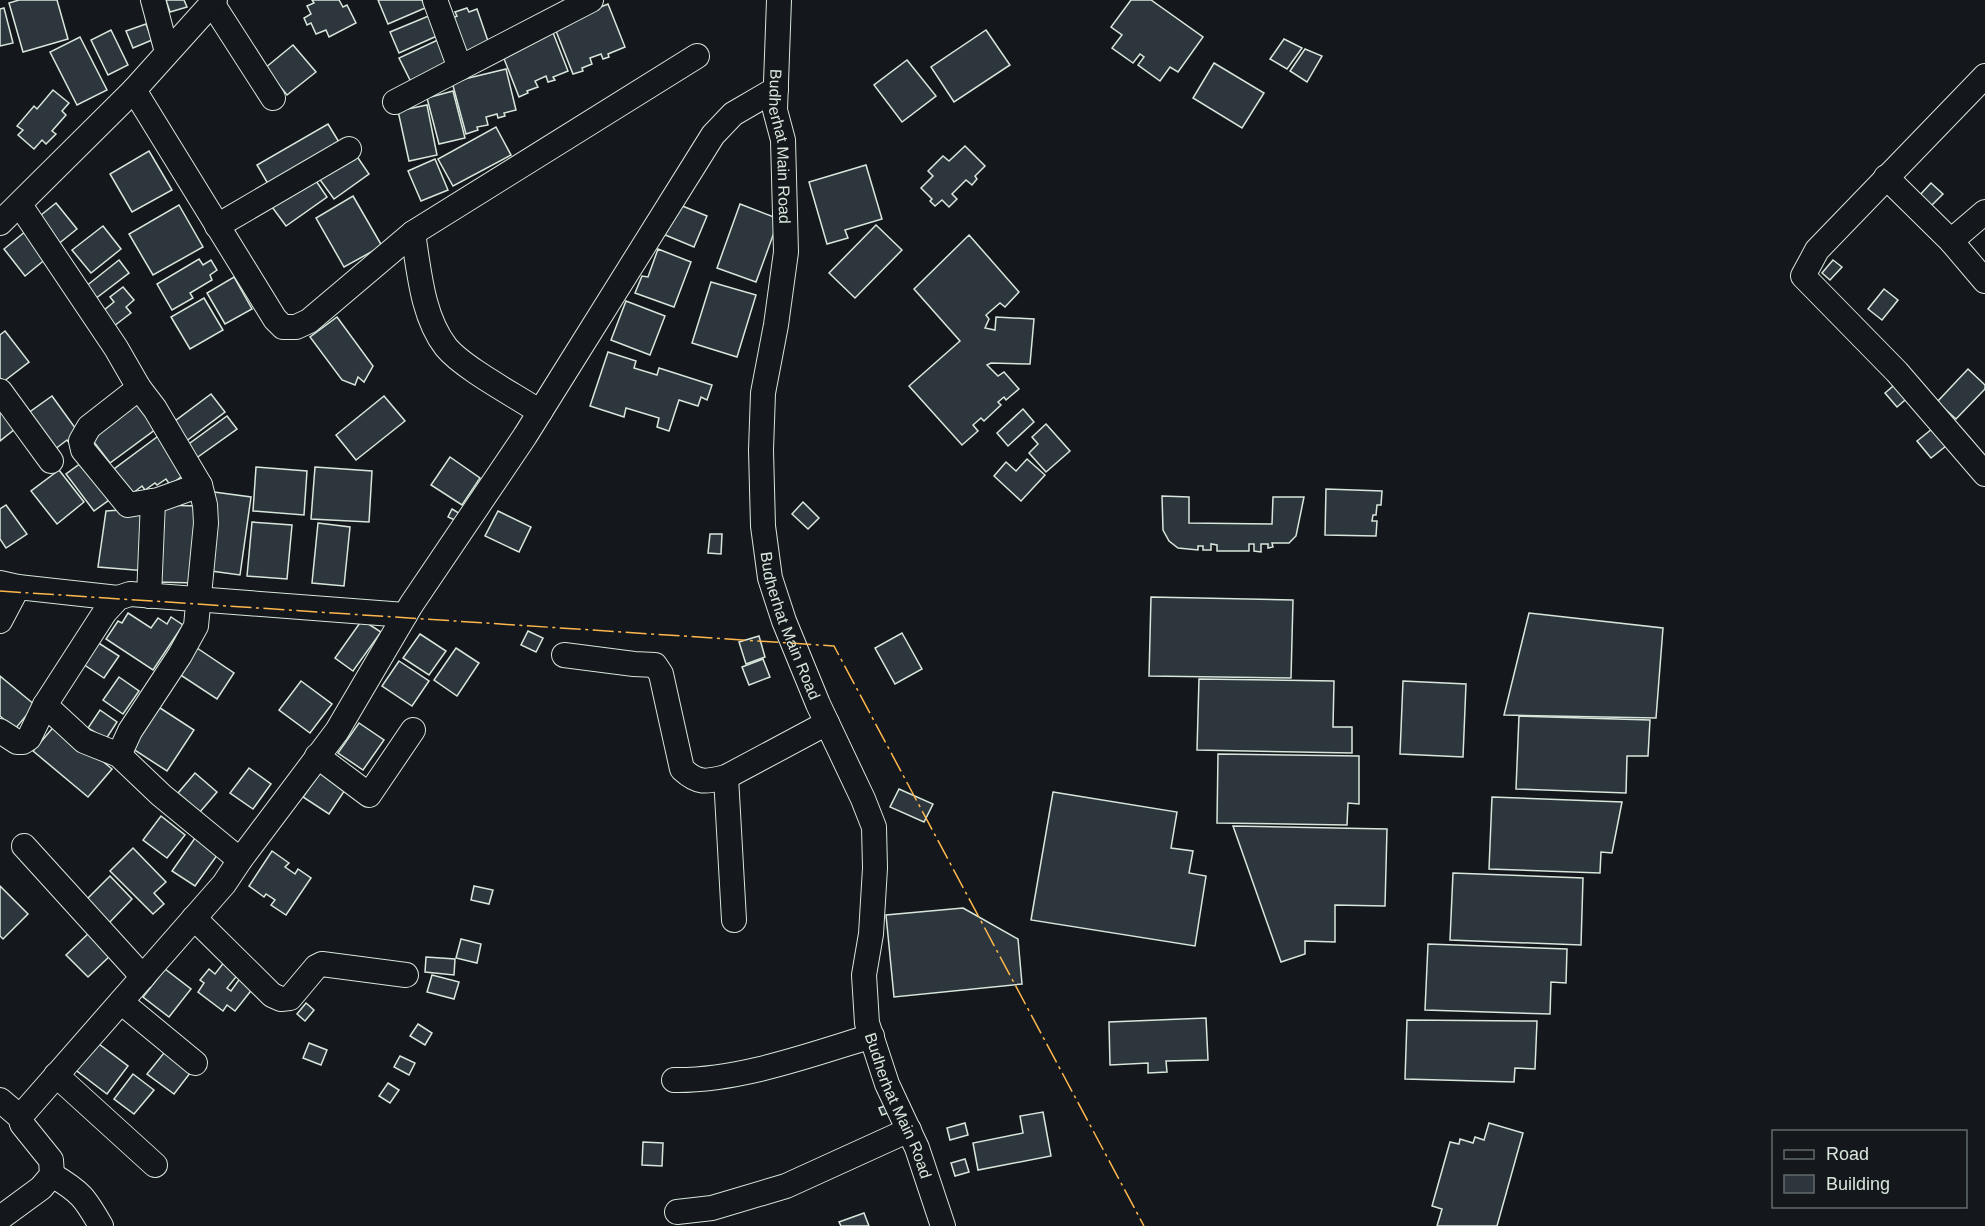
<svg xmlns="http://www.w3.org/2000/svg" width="1985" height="1226" viewBox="0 0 1985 1226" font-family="Helvetica,sans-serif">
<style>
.building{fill:#2c363c;stroke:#d8e6dc;stroke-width:1.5}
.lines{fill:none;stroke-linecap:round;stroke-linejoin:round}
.minor-casing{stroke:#d8e6dc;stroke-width:26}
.minor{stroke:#14181c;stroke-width:24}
.power{stroke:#ffb74d;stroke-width:1.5;stroke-dasharray:21 4.5 3 4.5;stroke-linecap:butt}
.labels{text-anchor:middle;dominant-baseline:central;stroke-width:4.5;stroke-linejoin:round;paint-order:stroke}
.street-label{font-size:16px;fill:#d8e6dc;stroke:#14181c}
</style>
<rect width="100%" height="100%" fill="#14181c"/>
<!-- building -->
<g class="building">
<path d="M19,0H57L68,39L23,52L9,3Z"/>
<path d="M166,0H184L187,7L170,12Z"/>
<path d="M312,0H339L343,7L347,5L356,23L329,37L326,30L316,34L311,23L307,25L304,18L311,14L307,6L314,3Z"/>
<path d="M378,0H422L425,8L388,24Z"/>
<path d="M1131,0H1151L1203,37L1178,72L1170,67L1160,81L1138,65L1144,57L1140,54L1133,63L1112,48L1122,35L1111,27Z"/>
<path d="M608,4L625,47L608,54L609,57L603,59L601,54L590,58L592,64L582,68L583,71L573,74L554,26Z"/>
<path d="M4,8L13,43L0,46V9Z"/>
<path d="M467,8L469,12L477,9L489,44L461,53L450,19L457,16L455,12Z"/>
<path d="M431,15L439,35L399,53L390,32Z"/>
<path d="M146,24L152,40L133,48L126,31Z"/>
<path d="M111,30L128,65L108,75L91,40Z"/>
<path d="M552,30L568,71L553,77L555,80L548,82L546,76L535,81L538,87L527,91L528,93L519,97L501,51Z"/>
<path d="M986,30L1010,65L954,102L931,67Z"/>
<path d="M80,37L107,90L77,105L50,52Z"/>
<path d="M442,38L453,62L411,82L399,58Z"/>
<path d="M1284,39L1302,48L1287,69L1270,59Z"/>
<path d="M293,45L316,72L287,95L265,68Z"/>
<path d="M1305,49L1322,56L1307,82L1290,71Z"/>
<path d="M907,60L936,96L902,122L874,85Z"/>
<path d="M1214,63L1264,93L1242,128L1193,98Z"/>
<path d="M506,69L516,110L504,113L505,116L498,118L497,114L486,117L488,125L477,127L478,130L466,134L452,82Z"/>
<path d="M53,90L69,103L62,111L66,115L52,131L56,134L46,144L42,140L34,149L18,135L23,130L17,126L34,106L37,109Z"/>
<path d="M453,91L465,138L439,144L427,98Z"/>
<path d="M427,105L437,155L409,161L398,111Z"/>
<path d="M328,124L342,147L271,189L257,165Z"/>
<path d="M496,127L511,155L453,186L438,159Z"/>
<path d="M965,146L985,166L975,176L977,179L972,185L966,180L952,194L957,199L949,207L942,200L935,206L930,201L932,199L921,188L933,176L928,171L943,156L949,161Z"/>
<path d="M149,151L172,190L132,212L110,174Z"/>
<path d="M354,152L369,174L334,199L318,177Z"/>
<path d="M435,159L448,190L421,201L408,171Z"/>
<path d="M866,165L882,219L845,230L848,238L827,244L809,182Z"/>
<path d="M314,178L327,197L286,226L272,207Z"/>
<path d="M1931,183L1943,194L1929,208L1918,197Z"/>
<path d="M353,196L382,246L344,267L316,218Z"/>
<path d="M56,203L77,229L57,245L36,219Z"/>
<path d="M675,203L707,216L694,247L663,234Z"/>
<path d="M740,204L779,219L756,282L717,268Z"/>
<path d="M179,205L203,247L153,275L129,234Z"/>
<path d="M876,225L902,250L855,298L829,273Z"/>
<path d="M103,226L121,249L91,273L72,250Z"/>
<path d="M26,231L47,258L25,276L4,249Z"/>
<path d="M969,235L1019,292L1005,307L1000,303L986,315L989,319L985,328L995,330L996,317L1034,319L1030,364L991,363L987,365L998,376L1004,372L1019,389L1006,400L1004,397L998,402L1001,405L984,421L981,418L973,425L978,431L962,445L909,386L960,341L914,289Z"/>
<path d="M658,249L691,262L674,307L635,293L642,276L648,277Z"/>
<path d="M199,259L203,265L211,260L217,270L210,275L212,280L190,293L193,298L172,310L157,284Z"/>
<path d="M119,260L129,273L95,299L85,287Z"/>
<path d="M1833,260L1842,267L1830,280L1822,273Z"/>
<path d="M234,277L252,309L225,324L207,293Z"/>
<path d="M711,282L756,295L737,357L692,343Z"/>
<path d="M123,287L134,300L126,307L131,313L114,326L103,311L114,302L110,297Z"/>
<path d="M1884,289L1898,300L1882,320L1868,309Z"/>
<path d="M204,298L223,330L190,349L171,317Z"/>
<path d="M626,301L665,316L650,355L611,340Z"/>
<path d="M337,317L373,366L364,382L358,377L355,385L342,380L310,337Z"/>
<path d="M5,331L29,362L3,382L0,378V335Z"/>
<path d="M608,352L636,361L634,368L657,375L659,368L712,385L707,400L701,397L698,406L679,400L669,431L657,427L659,418L626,408L624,417L590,406Z"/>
<path d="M1968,369L1985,385V389L1956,419L1937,402Z"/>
<path d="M1899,381L1911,395L1897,407L1885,393Z"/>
<path d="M211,394L225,412L185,442L171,424Z"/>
<path d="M52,396L81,436L70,444L67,440L50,453L24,416Z"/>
<path d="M384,396L405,421L356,460L336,435Z"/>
<path d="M132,398L156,429L110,463L87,433Z"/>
<path d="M0,406L20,425L0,441Z"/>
<path d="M1023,409L1034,422L1008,446L997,433Z"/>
<path d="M227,416L237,429L195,459L186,446Z"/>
<path d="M1046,424L1070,451L1046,472L1029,453L1038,444L1032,437Z"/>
<path d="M1937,425L1951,442L1931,458L1917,441Z"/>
<path d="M161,434L189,471L170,485L166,479L157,485L155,483L145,490L142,486L133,493L114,469Z"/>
<path d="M450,457L480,478L462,505L431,485Z"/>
<path d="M88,458L116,495L94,511L66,474Z"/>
<path d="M1027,459L1045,475L1021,501L994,476L1006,462L1016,471Z"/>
<path d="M256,467L307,471L304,515L253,511Z"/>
<path d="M315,467L372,471L369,522L311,519Z"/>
<path d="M59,470L84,502L57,524L31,491Z"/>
<path d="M1326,489L1382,491L1381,505H1377L1376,515H1373L1372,521H1377L1376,536L1325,535Z"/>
<path d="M214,492L251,497L240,575L204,570Z"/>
<path d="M1162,496L1189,497V523L1272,524L1273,497H1304L1296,536L1289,543H1272L1273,547L1268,548V544H1261V552L1254,551V544H1249V551H1217V545L1211,544V550H1203V546H1198V550L1178,548L1169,541L1163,530Z"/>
<path d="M803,502L819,518L808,529L792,514Z"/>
<path d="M6,505L27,534L6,548L0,539V509Z"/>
<path d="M159,505L199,506L196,583L156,582Z"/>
<path d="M152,508L147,571L98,567L106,511Z"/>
<path d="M452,509L462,515L459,522L448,517Z"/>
<path d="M498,511L531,527L519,552L485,536Z"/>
<path d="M252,522L292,525L287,579L247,576Z"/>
<path d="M318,523L350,527L344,586L312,583Z"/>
<path d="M710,534H722L721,554L708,553Z"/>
<path d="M1151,597L1293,600L1291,678L1149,676Z"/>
<path d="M128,613L151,628L158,618L167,624L171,617L183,625L153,670L106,639L118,621L122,623Z"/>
<path d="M1529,613L1663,628L1656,718L1504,715Z"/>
<path d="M362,620L381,632L353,671L335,658Z"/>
<path d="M528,631L543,638L536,652L521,645Z"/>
<path d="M902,633L922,669L895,684L875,648Z"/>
<path d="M420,634L446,651L429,675L403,658Z"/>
<path d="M759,636L765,657L746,664L739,642Z"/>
<path d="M97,642L119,656L104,678L83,664Z"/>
<path d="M197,648L234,673L217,699L179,674Z"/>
<path d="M456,648L479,663L457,696L434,680Z"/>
<path d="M763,659L770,677L749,685L742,667Z"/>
<path d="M399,661L429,681L412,706L382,686Z"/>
<path d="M0,676L35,705L15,729L0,716Z"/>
<path d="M119,677L139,691L123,714L103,700Z"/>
<path d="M1199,679L1334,681L1333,727H1352V753L1197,750Z"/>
<path d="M301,681L332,704L310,733L279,710Z"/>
<path d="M1403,681L1466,684L1463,757L1400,754Z"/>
<path d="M157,706L194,730L167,771L130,747Z"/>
<path d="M100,710L117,722L106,739L88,728Z"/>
<path d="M1519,716L1650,720L1648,756H1627L1626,793L1516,789Z"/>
<path d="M57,723L112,769L88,797L33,751Z"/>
<path d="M359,723L384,740L363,770L338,753Z"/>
<path d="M1218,754L1359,756V804L1348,803L1347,825L1217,823Z"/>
<path d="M249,768L271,784L253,809L230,793Z"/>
<path d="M322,770L347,787L329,814L303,797Z"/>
<path d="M195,773L217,792L200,812L178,793Z"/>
<path d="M899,789L933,804L924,822L890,807Z"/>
<path d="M1053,792L1177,812L1171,848L1193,851L1189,873L1206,876L1195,946L1031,920Z"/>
<path d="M1492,797L1622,802L1612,853L1601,852L1600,873L1489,869Z"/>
<path d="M161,816L185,835L167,858L143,840Z"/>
<path d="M1233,826L1387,829L1385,906L1335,905V942L1305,941V954L1281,962Z"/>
<path d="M195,838L218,854L195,886L172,871Z"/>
<path d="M133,848L166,882L154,893L164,904L153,914L110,871Z"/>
<path d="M272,851L289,863L285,867L295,874L298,869L311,878L286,915L271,905L275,900L266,894L264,897L249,886Z"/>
<path d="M1453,873L1583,878L1581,945L1450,940Z"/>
<path d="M110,876L132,899L109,923L86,900Z"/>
<path d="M0,886L28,914L3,939L0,936Z"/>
<path d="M474,886L493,890L489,904L471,900Z"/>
<path d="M963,908L1018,939L1022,984L894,997L886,915Z"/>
<path d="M90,932L112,954L88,977L66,955Z"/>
<path d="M461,939L481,944L477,963L456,958Z"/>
<path d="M1428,944L1567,949L1566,983L1551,982L1550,1014L1425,1010Z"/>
<path d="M426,957L455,959L454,975L425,972Z"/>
<path d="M225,961L240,972L227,988L231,991L241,977L254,987L235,1011L227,1005L223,1011L198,992L204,983L200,980L209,969L215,974Z"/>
<path d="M165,969L191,989L169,1017L143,997Z"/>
<path d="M432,975L459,982L454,999L427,992Z"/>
<path d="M306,1003L314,1010L305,1021L297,1014Z"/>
<path d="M1206,1018L1208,1060L1166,1061L1167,1072L1148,1073V1063L1110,1065L1109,1022Z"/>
<path d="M1407,1020L1537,1021L1535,1069L1515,1068L1514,1082L1405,1079Z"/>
<path d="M418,1024L432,1033L425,1045L410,1036Z"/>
<path d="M95,1041L128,1066L107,1094L73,1068Z"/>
<path d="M309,1043L327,1050L321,1065L303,1058Z"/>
<path d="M168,1048L194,1068L174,1094L147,1074Z"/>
<path d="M400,1056L415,1063L409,1075L394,1067Z"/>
<path d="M133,1074L154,1090L134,1114L114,1099Z"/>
<path d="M388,1083L399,1090L390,1103L379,1096Z"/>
<path d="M888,1105L890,1112L882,1115L879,1108Z"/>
<path d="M1043,1112L1051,1156L978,1170L973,1143L1023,1133L1020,1116Z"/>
<path d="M965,1123L968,1135L950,1140L947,1128Z"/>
<path d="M1489,1123L1523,1133L1497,1226H1437L1442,1209L1432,1206L1450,1142L1459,1144L1460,1139L1473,1143L1475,1137L1484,1140Z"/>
<path d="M643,1142L663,1143L662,1166L642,1165Z"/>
<path d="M965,1159L969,1172L955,1176L951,1163Z"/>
<path d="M864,1213L869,1226H841L839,1222Z"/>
</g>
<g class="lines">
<defs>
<g id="minor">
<path d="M153,0L167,52"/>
<path d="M435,0L460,68L591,0"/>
<path id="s1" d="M779,0L775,110L783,140L786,252L776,325L763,393L761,450L763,526L770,578L784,621L818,704L863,799L874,827L875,868L871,934L864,975L867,1023L887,1084L917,1148L943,1226"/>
<path d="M212,3L273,98"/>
<path d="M1985,76L1817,250L1803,276L1897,372L1985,474"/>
<path d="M134,90L275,319L283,327H296L309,321L413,233L697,56"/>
<path d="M395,102L460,68"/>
<path d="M1886,177L1951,241L1985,281"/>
<path d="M20,205L116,348L139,388L155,409L200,485L205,505L206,523L196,626L180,655L130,731L119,755"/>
<path d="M0,223L134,90L215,0"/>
<path d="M217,226L349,149"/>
<path d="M413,233C419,270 422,316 446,347C463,368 516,396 540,412"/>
<path d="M1951,241L1985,212"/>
<path d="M139,388L89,427L81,441L83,450L128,505L158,500L200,485"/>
<path d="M0,391L51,461"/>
<path d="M0,583L18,587L118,598"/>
<path d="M149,596L153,501"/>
<path d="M0,621L18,587"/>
<path d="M564,655L634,664L655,665L661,674L682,769C698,784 706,782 726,777L827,723"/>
<path d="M45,705L84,741L119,755L161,795L240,860"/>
<path d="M0,731L17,742H23L29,738L45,705L105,612L118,598L130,594L405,615"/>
<path d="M317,756L369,795L413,730"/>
<path d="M726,777L734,920"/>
<path d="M24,846L143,977"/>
<path d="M194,918L272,995L281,999L290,998L316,967L322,964L406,975"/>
<path d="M121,1002L195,1063"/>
<path d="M56,1075L155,1165"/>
<path d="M674,1080C739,1081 810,1055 872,1036"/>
<path d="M0,1100L20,1117L22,1124L51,1160L52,1175L41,1188L0,1218"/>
<path d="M20,1117L224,884L240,860L337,731L411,605L525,436L713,135L733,114L776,89"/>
<path d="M52,1175C81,1192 85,1198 101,1226"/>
<path d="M677,1212L712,1208L786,1186L909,1130"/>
</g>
</defs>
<!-- minor casing -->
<use href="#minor" class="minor-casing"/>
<!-- minor -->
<use href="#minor" class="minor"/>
<!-- power -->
<path class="power" d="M0,591L834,646L1144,1226"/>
</g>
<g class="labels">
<!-- street labels -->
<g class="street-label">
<text stroke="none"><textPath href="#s1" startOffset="147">Budherhat Main Road</textPath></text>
<text stroke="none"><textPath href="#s1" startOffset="633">Budherhat Main Road</textPath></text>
<text stroke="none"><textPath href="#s1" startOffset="1137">Budherhat Main Road</textPath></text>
</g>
</g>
<!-- legend -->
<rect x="1772" y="1130" width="195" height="78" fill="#14181c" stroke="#626a69" stroke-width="1.5"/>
<rect x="1784" y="1150" width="30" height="9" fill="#14181c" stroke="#626a69" stroke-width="1.5"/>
<text x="1826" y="1160" font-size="18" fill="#d8e6dc">Road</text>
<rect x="1784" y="1175" width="30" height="18" fill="#2c363c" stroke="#626a69" stroke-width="1.5"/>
<text x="1826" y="1190" font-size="18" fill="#d8e6dc">Building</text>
</svg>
